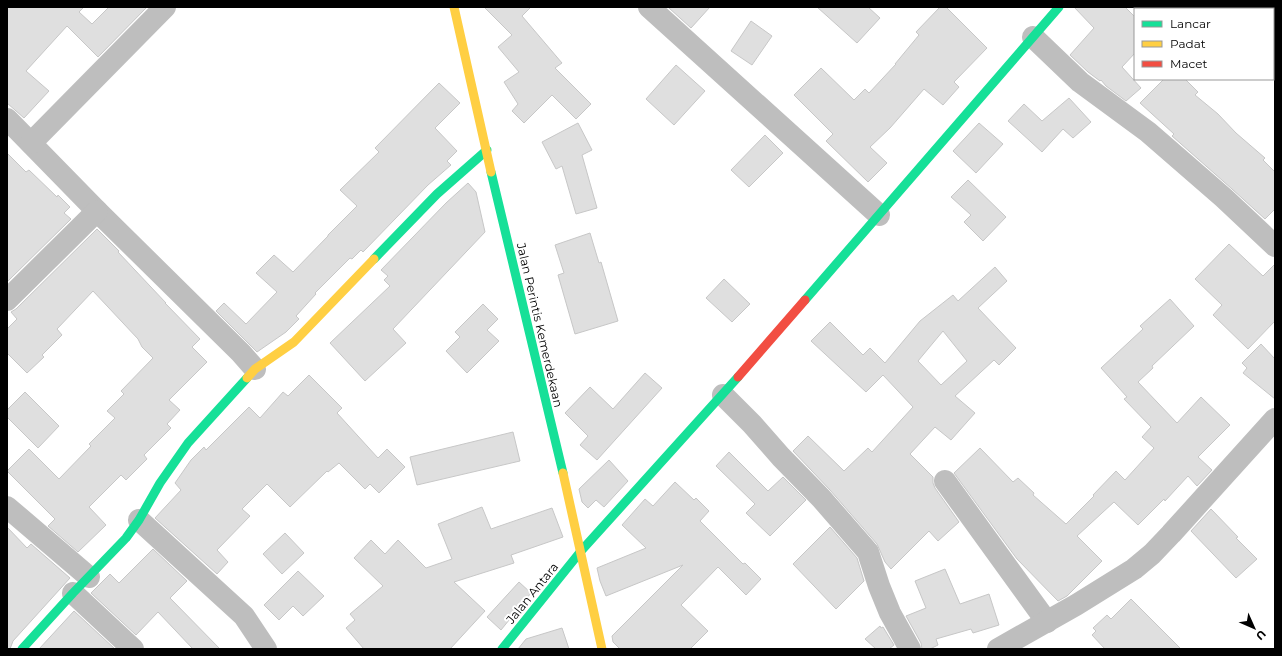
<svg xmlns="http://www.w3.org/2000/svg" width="1282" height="656" viewBox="0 0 1282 656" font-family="Montserrat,sans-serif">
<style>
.building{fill:#dfdfdf;stroke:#c7c7c7;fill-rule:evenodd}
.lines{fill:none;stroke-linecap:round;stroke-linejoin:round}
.street{stroke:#bebebe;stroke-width:22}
.fast{stroke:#16e098;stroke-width:9}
.slow{stroke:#ffcf43;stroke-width:9}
.jam{stroke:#f24e42;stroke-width:9}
.labels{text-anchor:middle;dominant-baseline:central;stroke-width:4;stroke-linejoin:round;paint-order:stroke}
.street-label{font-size:12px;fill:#000;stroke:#fff}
</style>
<rect width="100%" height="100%" fill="#fff"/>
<!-- building -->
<g class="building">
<path d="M7,7H84L79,12L92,24L109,7H147L98,57L67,26L26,71L49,91L24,118L7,103Z"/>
<path d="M484,7H531L522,16L562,63L555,68L591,104L576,119L552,95L524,123L512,111L518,104L504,82L519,72L498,47L512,35Z"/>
<path d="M671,7H710L691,28L669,8Z"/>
<path d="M817,7H868L880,18L857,43Z"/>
<path d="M940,7H946L987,48L954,82L959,87L943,105L924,89L890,128L870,147L887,163L868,182L826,141L833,134L794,95L821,68L854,100L865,89L869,93L896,64H895L919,35L916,32Z"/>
<path d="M1074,7H1125L1135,17V53L1122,67L1141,88L1126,101L1106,86L1101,80L1100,81L1088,72L1070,55L1094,28Z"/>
<path d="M751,21L772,36L752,65L731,51Z"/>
<path d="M676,65L705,91L674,125L646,99Z"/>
<path d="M1164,79H1185L1198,92L1195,95L1218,114L1236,133L1265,158L1263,160L1275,172V209L1265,219L1232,189L1172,136L1174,134L1140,103Z"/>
<path d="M439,83L460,103L435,128L457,151L447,161L451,165L428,185L363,252L361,250L352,259L350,258L315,293L316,294L296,316L299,319L286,332L257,352L216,311L224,303L246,324L277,292L256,273L274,255L293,272L328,236V235L357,206L340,190L379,152L375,148Z"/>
<path d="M1069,98L1091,122L1073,138L1063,129L1042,152L1008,121L1024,104L1042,121Z"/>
<path d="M578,123L592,150L582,155L597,208L576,214L562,166L556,169L542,142Z"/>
<path d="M979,123L1003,144L976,173L953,151Z"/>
<path d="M765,135L783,153L749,187L731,170Z"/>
<path d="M7,153L26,172L29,170L57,197L58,195L70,207L64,213L71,219L7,282Z"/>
<path d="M968,180L1006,217L983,241L964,222L971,215L951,197Z"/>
<path d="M468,183L476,192L485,232L393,329L406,343L365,381L330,343L390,286L384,280L388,276L381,270L446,203Z"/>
<path d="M97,229L119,251L118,252L166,303H165L200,339L192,347L207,362L169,400L180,410L167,424L171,428L144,455L147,459L126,480L121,475L89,507L106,525L78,552L48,526L55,519L7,471L29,449L59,479L91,446L89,444L115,418L107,411L124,394L121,391L153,358L142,347L138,339L93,291L57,329L62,335L42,355L44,357L27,373L7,353V329L17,319L11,312L16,309Z"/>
<path d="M590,233L599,263L601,262L618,321L575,334L558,275L564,273L555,245Z"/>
<path d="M1229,244L1263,276L1275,264V321L1248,349L1213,315L1222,305L1195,279Z"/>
<path d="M995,267L1007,281L978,308L1016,348L999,365L994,360L955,396L975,413L951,440L935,427L910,454L933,477V483L935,488L959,522L938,541L929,531L891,569L885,562L877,544L830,490L793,451L808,436L844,471L868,448L872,452L913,407L883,375L866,392L811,341L830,322L863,355L870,348L885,363L920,321L953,295L958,301ZM943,331L967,361L941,385L918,361Z"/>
<path d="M724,279L750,304L732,322L706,298Z"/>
<path d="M1170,299L1194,326L1152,366L1153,368L1138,382L1177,423L1201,397L1230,425L1198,457L1212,470L1197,486L1188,476L1165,501L1164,499L1138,525L1114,502L1077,536L1102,561L1067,596L1058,601L1017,559L954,473L980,448L1013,482L1018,478L1034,493L1033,495L1066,524L1094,496L1093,495L1116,471L1125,480L1154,448L1142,437L1151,427L1124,399L1127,397L1101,368L1143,329L1140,326Z"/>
<path d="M483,304L498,319L487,330L499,341L467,373L446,351L460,337L455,332Z"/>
<path d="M1261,344L1275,359V399L1243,373L1247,368L1242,363Z"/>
<path d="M645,373L662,388L597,460L580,445L588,436L565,413L590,387L613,409Z"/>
<path d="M309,375L342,408L337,413L378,458L387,449L405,467L379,493L370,484L365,489L339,463L328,472L327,471L290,507L267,484L242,509L250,516L217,550L228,562L217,574L155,518L181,490L175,483L191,460L204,447L206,450L249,407L260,418L283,392L288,396Z"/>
<path d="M25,392L59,426L38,448L7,417V410Z"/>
<path d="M513,432L520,461L417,485L410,457Z"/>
<path d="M729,452L768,491L783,477L806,500L770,536L746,513L755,504L716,466Z"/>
<path d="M609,460L628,481L604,507L596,500L588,508L582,502L579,489Z"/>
<path d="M675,482L694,500L696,498L709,511L700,521L743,564L745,563L761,579L746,595L718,567L681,605L708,631L690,649H620L613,642L612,636L683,565L606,596L600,581L597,568L646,548L622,525L645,499L653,506Z"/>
<path d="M482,507L491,529L552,508L563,537L511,555L514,563L454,582L485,611L450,649H364L346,628L355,620L350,614L383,586L354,558L371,540L385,554L398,540L426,568L452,559L438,524Z"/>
<path d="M1211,509L1238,537L1236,538L1257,559L1236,578L1191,531Z"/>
<path d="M7,527L27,548L31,544L70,578L13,641L10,649H7Z"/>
<path d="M830,527L857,558L864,581L836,609L793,564Z"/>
<path d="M285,533L304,553L282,574L263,554Z"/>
<path d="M153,549L187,581L170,598L220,649H193L158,612L136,635L91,593L110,574L119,583Z"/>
<path d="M945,569L960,604L989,594L999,625L973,633L971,629L936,639L938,645L930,649H922L921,643L906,616L926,608L915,581Z"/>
<path d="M298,571L324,596L303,616L293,606L279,620L264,605Z"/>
<path d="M519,582L531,593L501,630L487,617Z"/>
<path d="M1131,599L1181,649H1105L1092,635L1096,631L1093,628L1107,615L1111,619Z"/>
<path d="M74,611L115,649H39Z"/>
<path d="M880,626L881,628L883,627L894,645L889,649H876L865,639Z"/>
<path d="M562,628L569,649H518L526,639Z"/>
</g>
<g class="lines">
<!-- street -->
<g class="street">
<path d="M649,7L879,215"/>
<path d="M1033,37L1080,82L1148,132L1224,198L1275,246"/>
<path d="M7,119L97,211L241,353L255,369"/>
<path d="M31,143L165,7"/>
<path d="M7,300L97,211"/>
<path d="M723,395L752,424L781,457L821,498L868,552L879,586L890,613L910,649"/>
<path d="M945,481L1047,622"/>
<path d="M7,507L89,577"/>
<path d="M139,520L244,616L266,649"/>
<path d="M73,593L133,649"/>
<path d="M998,649L1076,605L1134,569L1152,554L1171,534L1275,419"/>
</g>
<!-- fast -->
<g class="fast">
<path d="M491,172L563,473"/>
<path d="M374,259L437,194L487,150"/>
<path d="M805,300L1059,7"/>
<path d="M22,649L73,593L126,538L139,520L160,483L188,443L247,378"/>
<path d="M502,649L581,551L738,377"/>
</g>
<!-- slow -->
<g class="slow">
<path d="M454,7L491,172"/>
<path d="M247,378L255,369L294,342L374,259"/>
<path d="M563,473L602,649"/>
</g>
<!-- jam -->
<path class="jam" d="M738,377L805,300"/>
</g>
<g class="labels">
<!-- street labels -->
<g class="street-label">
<text transform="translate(540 325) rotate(77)">Jalan Perintis Kemerdekaan</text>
<text transform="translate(532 593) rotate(-51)">Jalan Antara</text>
</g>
</g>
<!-- border -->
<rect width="1282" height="656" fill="none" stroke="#000000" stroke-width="16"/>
<!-- legend -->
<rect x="1134" y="8" width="140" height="72" fill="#ffffff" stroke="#999999"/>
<rect x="1142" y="21" width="20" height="6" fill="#16e098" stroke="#999999"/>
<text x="1170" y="28" font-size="12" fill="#000000">Lancar</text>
<rect x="1142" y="41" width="20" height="6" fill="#ffcf43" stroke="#999999"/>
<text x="1170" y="48" font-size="12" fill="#000000">Padat</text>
<rect x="1142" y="61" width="20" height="6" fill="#f24e42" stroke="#999999"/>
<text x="1170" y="68" font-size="12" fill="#000000">Macet</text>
<!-- north arrow -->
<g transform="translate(1254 628) rotate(135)" stroke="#ffffff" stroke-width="3" paint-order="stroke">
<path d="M0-3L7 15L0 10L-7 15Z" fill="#000000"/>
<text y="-6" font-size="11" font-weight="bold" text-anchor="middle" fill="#000000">U</text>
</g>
</svg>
